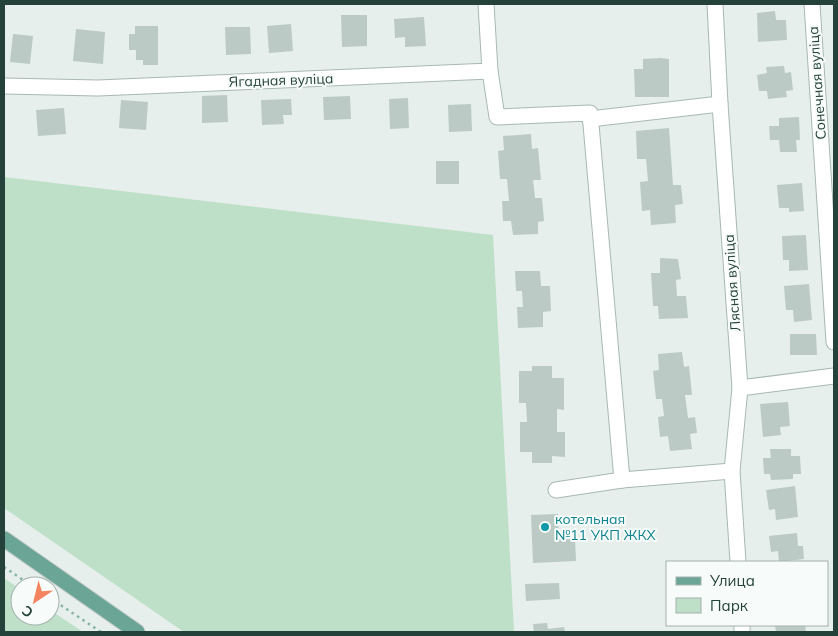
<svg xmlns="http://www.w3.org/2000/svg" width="838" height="636" viewBox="0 0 838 636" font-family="Mulish,sans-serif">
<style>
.green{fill:#bfe0c8}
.building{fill:#bbcac4}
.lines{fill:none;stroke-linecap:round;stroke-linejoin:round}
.minor-casing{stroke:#a8b8b2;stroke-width:17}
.major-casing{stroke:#c2cac8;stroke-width:17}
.path{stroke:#86b3a5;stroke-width:2.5;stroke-dasharray:2.5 4;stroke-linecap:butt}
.minor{stroke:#fff;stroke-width:15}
.major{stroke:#6aa596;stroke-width:15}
.culture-dot{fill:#0f9aa8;stroke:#f7fbf9;stroke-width:2}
.labels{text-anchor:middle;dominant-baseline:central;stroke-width:4;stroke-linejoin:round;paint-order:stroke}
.street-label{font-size:14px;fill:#24423a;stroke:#f7fbf9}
.culture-label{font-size:14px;fill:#0d838f;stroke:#f7fbf9;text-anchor:start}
</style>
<rect width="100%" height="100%" fill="#e6efeb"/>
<!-- green -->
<g class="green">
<path d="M4,177L493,235L514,632H184L4,508Z"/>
<path d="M4,578L20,589V616H50V610L83,632H4Z"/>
</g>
<!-- building -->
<g class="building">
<path d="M775,11L776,20H786L787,40L758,42L757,13Z"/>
<path d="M341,15H367V46L342,47Z"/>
<path d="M424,17L426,46L405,47V37L395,38L394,19Z"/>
<path d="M291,24L293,51L269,53L267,26Z"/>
<path d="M135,26H158V65H143V60H136V50H129V34H135Z"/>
<path d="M225,27H250L251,54L226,55Z"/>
<path d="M76,29L105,32L103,64L73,61Z"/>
<path d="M13,34L33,36L30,64L10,62Z"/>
<path d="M660,58L669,59V97H635L634,69H643V59Z"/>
<path d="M784,66L785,73L791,72L793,90L786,91L787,97L768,99L767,91H759L757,75L767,73L766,67Z"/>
<path d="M227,95L228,122L202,123V96Z"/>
<path d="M350,96L351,119L324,120L323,97Z"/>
<path d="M408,98L409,128L390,129L389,99Z"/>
<path d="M291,99L292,115H283L284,124L262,125L261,100Z"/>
<path d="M121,100L148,102L146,130L119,128Z"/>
<path d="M471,104L472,131L449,132L448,105Z"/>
<path d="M64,108L66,134L38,136L36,110Z"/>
<path d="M799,117L800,140H796L797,152H780L779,140H770L769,126H779V118Z"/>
<path d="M669,128L673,185H681L683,204L675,205L676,223L651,225L650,210L642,211L640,182L648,181L646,159H637L636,131Z"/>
<path d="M531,134L532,149L538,148L541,180H533L535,198H542L544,221L538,222V234L513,235L511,221H503L502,201H509L507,179H500L498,151L504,150L503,136Z"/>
<rect x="436" y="161" width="23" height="23"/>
<path d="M802,183L804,211L789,212V208H779L777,185Z"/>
<path d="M806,235L808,270L789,271V260H783L782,236Z"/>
<path d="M660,258L678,259L681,279L676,280L677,296H686L688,318L659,319L658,306H653L651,273H660Z"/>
<path d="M515,271H540L541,286H550L551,311L543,312V327L518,328L517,307H523L522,291H516Z"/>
<path d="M809,284L812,320L794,322L793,310H786L784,286Z"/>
<path d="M790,334H816L817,355H790Z"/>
<path d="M682,352L684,367L689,366L692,395H685L688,418L695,417L697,433L690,434L692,449L670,451L668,436L660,437L658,417L664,416L662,399H656L653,371L659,370L658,354Z"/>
<path d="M532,366H552V378H564V410L557,409V432H565V457L552,456V463H532V452H520V422H527L526,403H519V371H532Z"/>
<path d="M788,402L790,426L780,427L781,435L763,437L760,404Z"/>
<path d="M770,449H791V456H800L801,474H793V479L771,480L770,474H764L763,458H771Z"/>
<path d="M795,486L798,517L776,520L775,509L769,510L766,490Z"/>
<path d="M558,514L559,539H575L576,561L533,563L531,515Z"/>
<path d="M797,533L798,546H803L804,559L779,562L778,551L771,552L769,536Z"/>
<path d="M559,583L560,599L526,601L525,584Z"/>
<path d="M547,623L548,629L564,627L565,632H534L533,624Z"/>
<path d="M775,625H805L806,632H776Z"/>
</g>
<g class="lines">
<defs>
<g id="minor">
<path d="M715,4L720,104L740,388L732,471L738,562"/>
<path d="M812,4L834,342"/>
<path d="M490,71L497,117L590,113L622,480L732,471"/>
<path d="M4,86L98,88L490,71L486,4"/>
<path d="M590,119L720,104"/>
<path d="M740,388L834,376"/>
<path d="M556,490L622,480"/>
<path d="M742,625V632"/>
</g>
<path id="major" d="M4,539L137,632"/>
</defs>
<!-- minor casing -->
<use href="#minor" class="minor-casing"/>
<!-- major casing -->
<use href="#major" class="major-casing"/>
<!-- path -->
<g class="path">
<path d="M4,567L32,586"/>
<path d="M50,598L101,632"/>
</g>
<!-- minor -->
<use href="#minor" class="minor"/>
<!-- major -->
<use href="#major" class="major"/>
</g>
<!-- markers -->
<circle class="culture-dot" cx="545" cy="527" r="5"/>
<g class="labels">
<!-- street labels -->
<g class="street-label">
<text transform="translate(281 80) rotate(-2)">Ягадная вуліца</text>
<text transform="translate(817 83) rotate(-94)">Сонечная вуліца</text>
<text transform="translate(732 283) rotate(-94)">Лясная вуліца</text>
</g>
<!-- culture labels -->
<g class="culture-label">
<text x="555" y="519">котельная<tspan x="555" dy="16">№11 УКП ЖКХ</tspan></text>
</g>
</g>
<!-- border -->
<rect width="838" height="636" fill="none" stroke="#24423a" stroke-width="10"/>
<!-- legend -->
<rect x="666" y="561" width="162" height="65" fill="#f7fbf9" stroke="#a3b1ad"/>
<rect x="676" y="577" width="25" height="8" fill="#6aa596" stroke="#a3b1ad"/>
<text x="710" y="586" font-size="15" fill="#24423a">Улица</text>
<rect x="676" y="598" width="25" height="15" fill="#bfe0c8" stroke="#a3b1ad"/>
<text x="710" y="611" font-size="15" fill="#24423a">Парк</text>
<!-- north arrow -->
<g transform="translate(35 601) rotate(215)"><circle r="24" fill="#f7fbf9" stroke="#a3b1ad"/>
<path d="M0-4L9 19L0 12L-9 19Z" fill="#f4845f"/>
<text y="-8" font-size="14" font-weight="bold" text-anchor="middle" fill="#24423a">С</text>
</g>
</svg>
